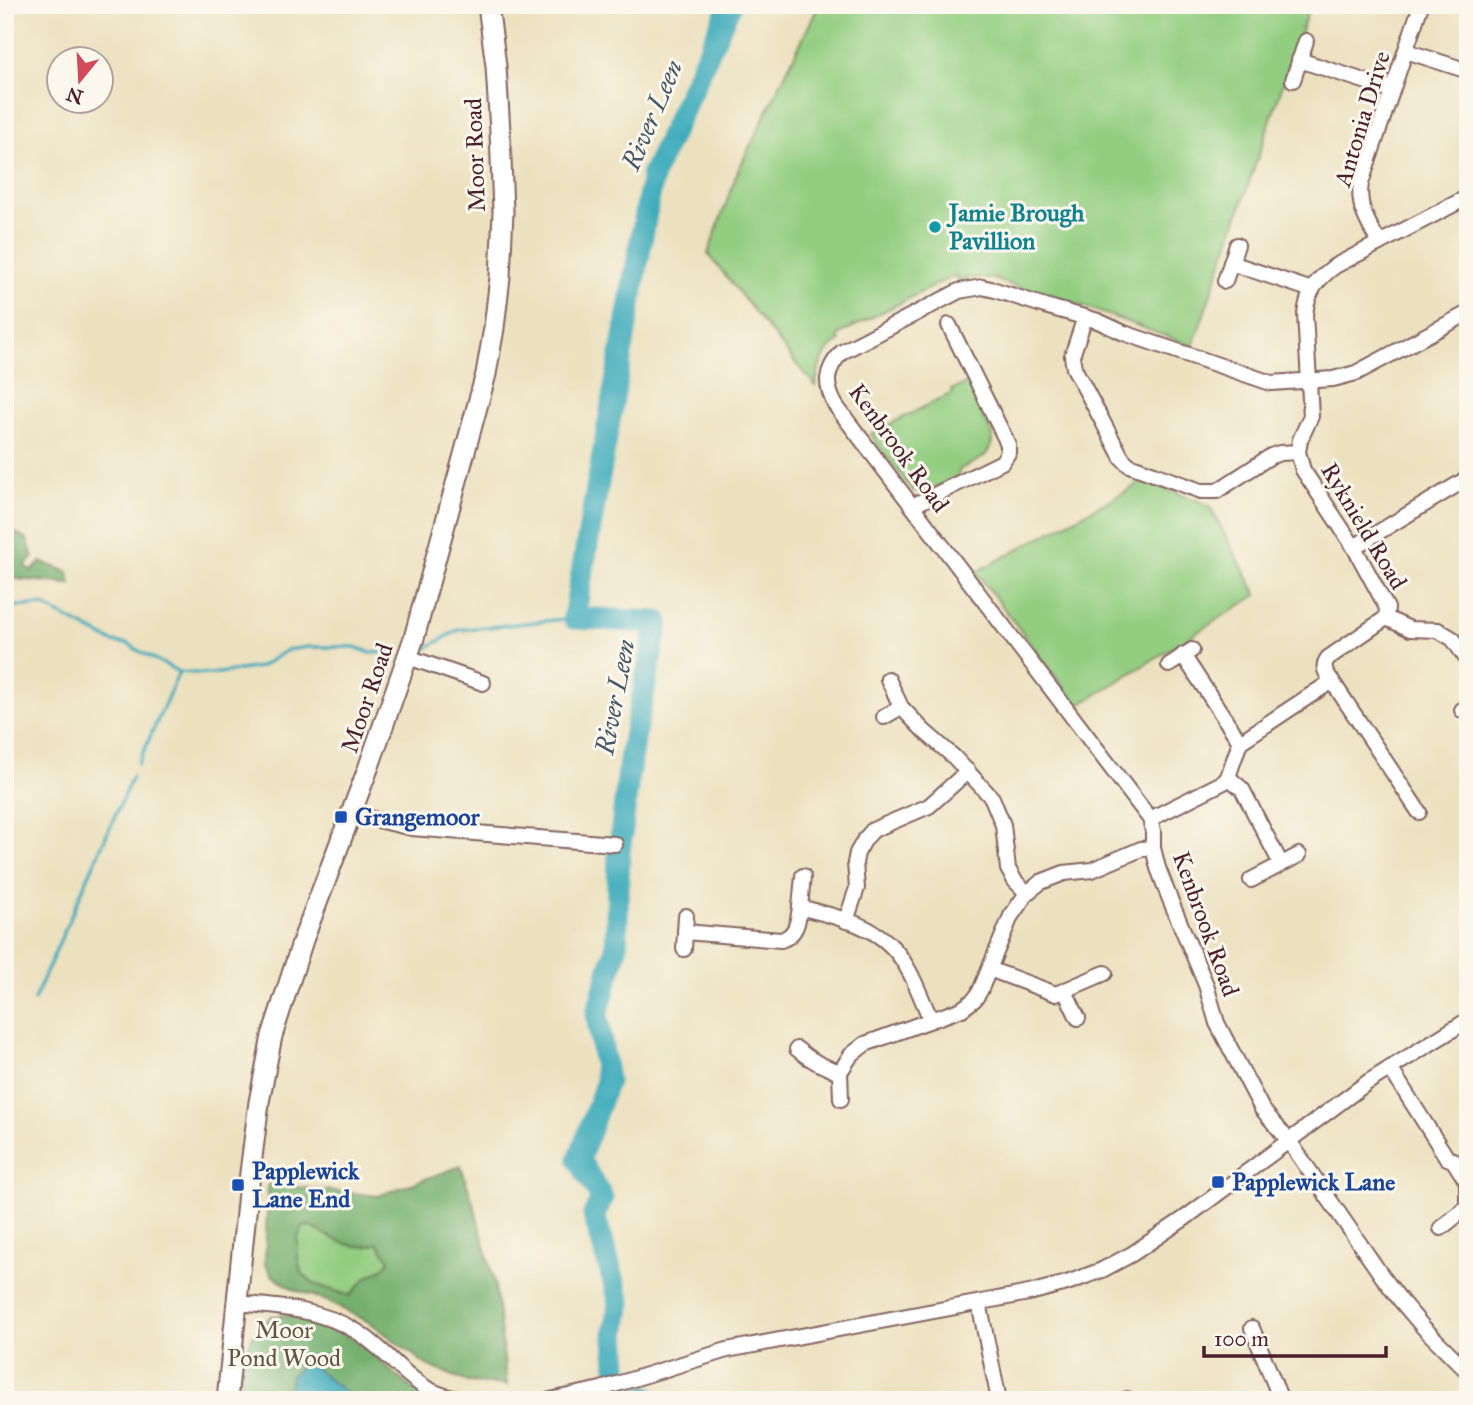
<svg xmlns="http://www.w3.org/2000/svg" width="1473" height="1405" viewBox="0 0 1473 1405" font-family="'IM FELL Great Primer',serif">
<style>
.green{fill:#93cd80;stroke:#6e7656;stroke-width:2}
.forest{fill:#76b06e;stroke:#60684c;stroke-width:2;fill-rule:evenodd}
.water{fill:#3dabbc;stroke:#446574;stroke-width:2}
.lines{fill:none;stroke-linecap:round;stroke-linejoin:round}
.stream{stroke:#3dabbc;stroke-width:3.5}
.river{stroke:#3dabbc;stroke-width:23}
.minor-casing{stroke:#83635f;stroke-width:18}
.major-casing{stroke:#83635f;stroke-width:23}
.minor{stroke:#fff;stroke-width:14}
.major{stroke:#fff;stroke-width:19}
.culture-dot{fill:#0f9aa8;stroke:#fbf7ec;stroke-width:2.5}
.transit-dot{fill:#1a4fb4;stroke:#fbf7ec;stroke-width:2.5}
.labels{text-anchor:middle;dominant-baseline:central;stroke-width:6;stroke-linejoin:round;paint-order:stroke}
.street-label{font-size:24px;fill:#4a1f2b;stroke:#fbf7ec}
.culture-label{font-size:24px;font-weight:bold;fill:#0d838f;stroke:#fbf7ec;text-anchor:start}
.transit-label{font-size:24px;font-weight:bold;fill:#164399;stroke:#fbf7ec;text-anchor:start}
.park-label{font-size:24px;fill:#605344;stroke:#fbf7ec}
.water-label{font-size:26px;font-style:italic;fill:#455765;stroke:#fbf7ec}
</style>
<rect width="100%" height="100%" fill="#fbf7ec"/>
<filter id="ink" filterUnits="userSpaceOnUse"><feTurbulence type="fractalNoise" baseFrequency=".0143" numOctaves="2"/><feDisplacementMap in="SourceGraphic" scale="14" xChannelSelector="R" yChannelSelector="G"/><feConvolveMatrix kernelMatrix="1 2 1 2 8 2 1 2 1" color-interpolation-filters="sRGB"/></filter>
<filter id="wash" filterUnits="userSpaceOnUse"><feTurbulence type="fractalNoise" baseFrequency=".00686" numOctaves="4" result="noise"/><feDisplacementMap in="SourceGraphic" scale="28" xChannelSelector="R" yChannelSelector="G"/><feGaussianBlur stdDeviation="1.57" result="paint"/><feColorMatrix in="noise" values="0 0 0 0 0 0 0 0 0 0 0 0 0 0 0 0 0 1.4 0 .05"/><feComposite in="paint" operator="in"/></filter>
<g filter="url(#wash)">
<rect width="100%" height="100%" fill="#ece1bf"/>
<!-- green -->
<g class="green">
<path d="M819,5H1310L1193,346L1075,303L1044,296L991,278H968L958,281L955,275L839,334L838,338L840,341C824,349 817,368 816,386L799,367L708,254L737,173Z"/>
<path d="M970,382L982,405L981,413L993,435C991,458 979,460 960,469L958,476L930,490L929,487C923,490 919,493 912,490L870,434L952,393L951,390Z"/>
<path d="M1139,479L1209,505L1257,595L1078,706L976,572L1127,491L1135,486Z"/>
<path d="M310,1226L331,1237L378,1243L390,1259L383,1269L366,1278L350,1296L314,1284L301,1272L298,1257V1237L303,1227Z"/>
</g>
<!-- forest -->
<g class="forest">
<path d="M5,527L27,539L33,557L25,566L32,571L41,562L68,572L71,584L8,578V566L5,563Z"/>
<path d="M461,1166L475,1209L495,1285L507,1385L468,1382L427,1365L371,1323L325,1300L293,1289L273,1276L265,1264L268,1184L378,1196ZM310,1226C331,1237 355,1254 378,1243L390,1260L383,1269L366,1278L350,1296L314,1284L301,1272L298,1257V1237L303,1227Z"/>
<path d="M292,1315C316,1323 342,1331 363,1346C388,1366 403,1387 434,1400H354L340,1389L291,1376L289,1400H239L243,1355L254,1334L271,1316Z"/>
</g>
<!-- water -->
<path class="water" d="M307,1361L354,1400H289L291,1376Z"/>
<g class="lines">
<!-- stream -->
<g class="stream">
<path d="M5,607L42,605L113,642L129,644L139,651L179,672L212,674L260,667L287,650L308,647H355L371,653L398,651"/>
<path d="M425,649L458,630L574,618"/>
<path d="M138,764L179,672"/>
<path d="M34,1000L132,777"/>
</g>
<!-- river -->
<g class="river">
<path d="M619,1400L615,1332L620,1302L594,1215L602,1198L579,1160L607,1081L597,1014L616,949L619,854L631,752L658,622L574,618L653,174L730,5"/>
<path d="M634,1400L647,1397L648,1400"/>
</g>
</g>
</g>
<g filter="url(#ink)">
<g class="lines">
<defs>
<g id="minor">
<path d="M1406,51L1468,71"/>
<path d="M1299,60L1392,90"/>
<path d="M1293,80L1306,41"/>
<path d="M1379,243C1368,222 1357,207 1361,183L1421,5"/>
<path d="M1231,263L1312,290"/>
<path d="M1225,281L1237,245"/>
<path d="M1468,313L1356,373L1333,379L1271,383L1124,333L1098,321L1045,306L995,290L982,287L959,291L842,352C825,370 824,385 836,406L1150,819L1153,831V848L1158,868L1169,897L1206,985L1217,1023L1262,1109L1289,1141L1382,1276L1401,1301L1423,1327L1468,1372"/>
<path d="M1085,317L1072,356L1074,368L1122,458L1129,465L1201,491H1217L1271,456L1280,453L1298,452"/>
<path d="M912,506L1002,462L1008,453V444L949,325"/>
<path d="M1354,547L1468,478"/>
<path d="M1386,618L1410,629L1438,630L1453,639L1468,661"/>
<path d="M1183,655L1240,742"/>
<path d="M408,657L483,683"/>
<path d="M1169,665L1192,650"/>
<path d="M888,679L901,707L924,731L954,757L992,798L1003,825L1008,869L1015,881L1027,893"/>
<path d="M1332,681L1419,812"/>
<path d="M1462,710L1468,706"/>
<path d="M884,717L901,707"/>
<path d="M1228,777L1242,789L1281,864"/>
<path d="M351,812L361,816L412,828L615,844"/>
<path d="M1150,819L1224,782L1228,777L1240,742L1332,681C1326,673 1321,667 1328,658L1386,618L1387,608L1354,547L1303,470L1298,452L1300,440L1311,416L1305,314C1308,291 1316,280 1335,266L1468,197"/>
<path d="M1251,880L1299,855"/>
<path d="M800,907L803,876"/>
<path d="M846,921L857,888L855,863L857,853L865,839L873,830L929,806L968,771"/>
<path d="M685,932L781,940C797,935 798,921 800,907C831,916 871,923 893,948C911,967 920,996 931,1020"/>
<path d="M684,949L686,916"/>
<path d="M989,969L1056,994L1105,973"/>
<path d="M1065,991L1078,1018"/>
<path d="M797,1049C811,1061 823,1067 840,1072"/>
<path d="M1390,1068L1447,1158L1453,1160L1467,1182V1207L1441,1228"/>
<path d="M841,1099L840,1072L851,1055L865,1044L962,1009L975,999L980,991L1011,916L1027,893L1041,882L1064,873L1092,870L1141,849L1153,848"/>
<path d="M237,1303C279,1307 319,1309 356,1331C383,1347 401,1374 428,1389C439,1395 451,1398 464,1400"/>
<path d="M979,1303L999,1400"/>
<path d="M1252,1328L1281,1400"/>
<path d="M1127,1399V1400"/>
<path d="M550,1400L601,1389L727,1350L1029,1293L1067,1283L1102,1270L1132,1254L1185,1218L1368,1082L1468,1020"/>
</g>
<path id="major" d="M227,1400L250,1173L259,1102L272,1036L303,940L369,766L414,638L486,374L494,328L500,277L503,212L500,132L496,66L488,5"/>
</defs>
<!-- minor casing -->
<use href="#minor" class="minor-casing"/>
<!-- major casing -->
<use href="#major" class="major-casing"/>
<!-- minor -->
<use href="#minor" class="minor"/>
<!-- major -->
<use href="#major" class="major"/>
</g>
</g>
<!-- markers -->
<circle class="culture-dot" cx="935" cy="227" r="7"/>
<g class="transit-dot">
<rect x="334" y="810" width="14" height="14" rx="3.5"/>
<rect x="1211" y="1175" width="14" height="14" rx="3.5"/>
<rect x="231" y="1178" width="14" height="14" rx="3.5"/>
</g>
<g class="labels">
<!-- street labels -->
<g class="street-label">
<text transform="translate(1362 119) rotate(-73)">Antonia Drive</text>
<text transform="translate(475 155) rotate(-92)">Moor Road</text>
<text transform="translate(899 448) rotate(54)">Kenbrook Road</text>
<text transform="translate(1364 526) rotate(59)">Ryknield Road</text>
<text transform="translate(367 698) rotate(-71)">Moor Road</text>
<text transform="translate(1206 924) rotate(70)">Kenbrook Road</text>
</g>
<!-- culture labels -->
<g class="culture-label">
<text x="949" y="213">Jamie Brough<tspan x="949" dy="28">Pavillion</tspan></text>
</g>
<!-- transit labels -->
<g class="transit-label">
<text x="355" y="817">Grangemoor</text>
<text x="252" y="1171">Papplewick<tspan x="252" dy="28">Lane End</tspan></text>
<text x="1232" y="1182">Papplewick Lane</text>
</g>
<!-- park labels -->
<g class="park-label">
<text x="284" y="1330">Moor<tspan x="284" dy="28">Pond Wood</tspan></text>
</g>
<!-- water labels -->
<g class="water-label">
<text transform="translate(652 115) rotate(-67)">River Leen</text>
<text transform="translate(615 697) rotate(-79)">River Leen</text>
</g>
</g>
<!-- margin -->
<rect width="1473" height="1405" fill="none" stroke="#fbf7ec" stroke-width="28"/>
<!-- north arrow -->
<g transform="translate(80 80) rotate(198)"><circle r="33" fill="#fbf7ec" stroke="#b4a19f" stroke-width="2"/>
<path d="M0-5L12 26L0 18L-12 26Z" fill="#d1495b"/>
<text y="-10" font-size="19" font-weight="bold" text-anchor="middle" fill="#4a1f2b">N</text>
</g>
<!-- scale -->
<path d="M1204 1346v10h182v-10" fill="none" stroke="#4a1f2b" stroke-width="3.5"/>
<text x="1214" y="1346" font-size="21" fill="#4a1f2b" stroke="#fbf7ec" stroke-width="5" paint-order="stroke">100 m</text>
</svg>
